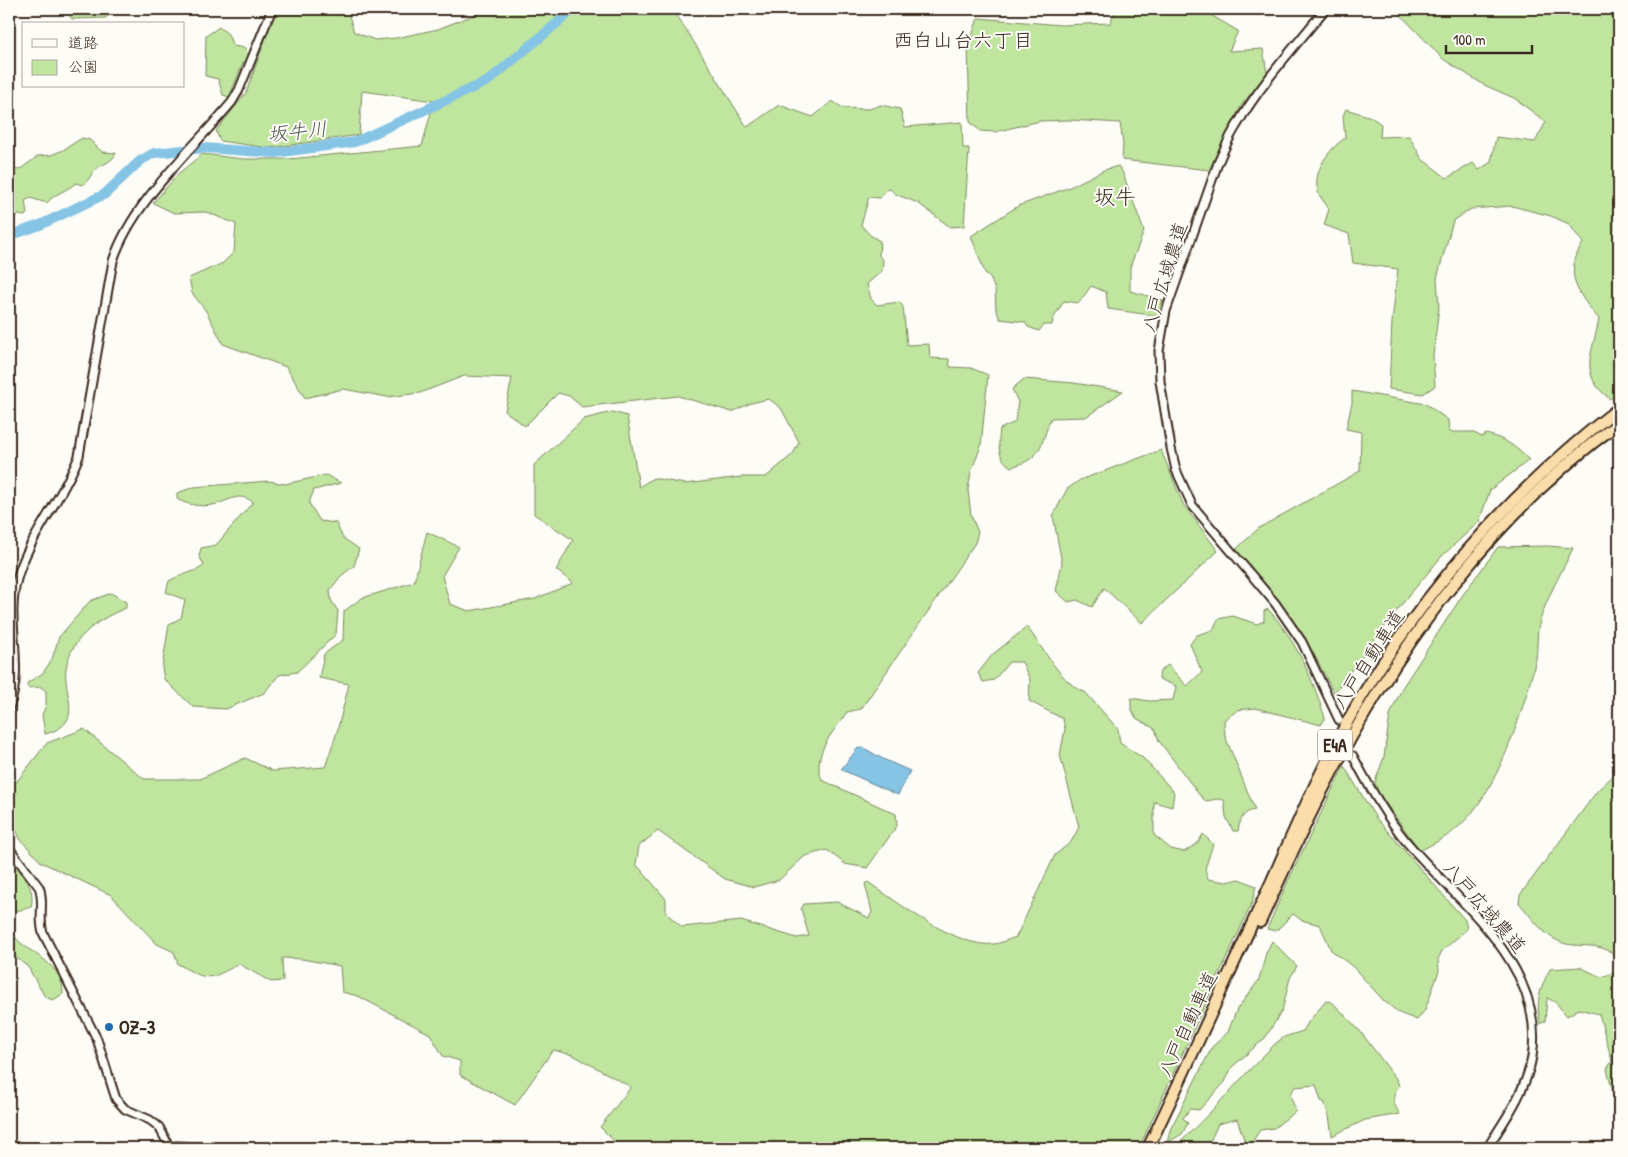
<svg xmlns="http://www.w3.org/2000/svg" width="1628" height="1157" viewBox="0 0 1628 1157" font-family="'Patrick Hand','Klee One',sans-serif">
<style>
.green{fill:#bfe59f;stroke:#7d885e}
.water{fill:#85c4e5;stroke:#678695}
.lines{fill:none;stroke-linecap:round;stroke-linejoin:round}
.river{stroke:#85c4e5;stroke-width:10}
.tertiary-casing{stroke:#3b2a1e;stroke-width:11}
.secondary-casing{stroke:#3b2a1e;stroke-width:11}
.motorway-casing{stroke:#3b2a1e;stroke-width:14}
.tertiary{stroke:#fdfcf7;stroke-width:7}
.secondary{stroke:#fdfcf7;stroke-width:8}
.motorway{stroke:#fbddab;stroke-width:10}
.poi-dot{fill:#1f6fb2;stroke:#fdfcf7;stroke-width:2}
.labels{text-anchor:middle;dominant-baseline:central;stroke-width:4;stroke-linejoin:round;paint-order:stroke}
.shield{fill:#fdfcf7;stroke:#75695f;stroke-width:1}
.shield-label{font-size:18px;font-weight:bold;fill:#3b2a1e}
.street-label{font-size:19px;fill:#3b2a1e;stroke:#fdfcf7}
.poi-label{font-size:19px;font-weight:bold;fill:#3b2a1e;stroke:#fdfcf7;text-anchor:start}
.neighbourhood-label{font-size:20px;fill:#3b2a1e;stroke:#fdfcf7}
.water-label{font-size:20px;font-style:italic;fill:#51585a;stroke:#fdfcf7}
.quarter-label{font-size:21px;fill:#3b2a1e;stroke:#fdfcf7}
</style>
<rect width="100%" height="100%" fill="#fdfcf7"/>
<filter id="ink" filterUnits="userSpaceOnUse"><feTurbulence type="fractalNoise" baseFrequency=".02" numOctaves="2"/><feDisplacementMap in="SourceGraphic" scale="10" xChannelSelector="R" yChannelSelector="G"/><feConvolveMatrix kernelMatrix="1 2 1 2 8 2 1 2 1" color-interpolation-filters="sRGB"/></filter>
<g filter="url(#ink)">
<!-- green -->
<g class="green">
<path d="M65,9H113L106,18L72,19Z"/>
<path d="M276,9H347L354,32L375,40L396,38L438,29L489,9H678L675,12L747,127L779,105L813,117L832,101L843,108L869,109L881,105L900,109L905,127L962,122L963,148H969L964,226L950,227L918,203L895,194L890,189L886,190L880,198L869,197L861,225L870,235L880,241L879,256L883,260L882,271L867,284L871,299L877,305L900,302L903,307L907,345L929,344L930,358L949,359L950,367L971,368L988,375L981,446L971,472L968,490L971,515L978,532L975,543L861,709L847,712C833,733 811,754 822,780L896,814L897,826L867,868L845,864L827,850L805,856L779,880L754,887L725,879L658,831L639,846L636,864L666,899V913L682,927L741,921L797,938L809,936L801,909L804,904L837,902L869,918L872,912L865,884L868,882C897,902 958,949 994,944C1002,943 1009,939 1016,937L1055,855L1071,842L1079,827L1060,755L1065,729L1063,719L1029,701L1030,680L1022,662H1009L994,680L983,682L978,673L993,654L1027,627C1041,645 1063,686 1085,692L1118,729L1120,743L1143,758L1174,792L1172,807L1154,802V835L1171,849L1184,852L1198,843L1203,834L1213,844L1205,869L1208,879L1226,882L1239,879L1256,886L1252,903L1139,1148H625L618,1145L600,1127L631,1087L573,1055L553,1050L515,1105L460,1075V1061L443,1056L430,1034L358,996L342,992L340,966L302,959L282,958L283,981L271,982L239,964C208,980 209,982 178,964L174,952L157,944L111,895L41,862L20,839L9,813L10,790L47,743L84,729L144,779H200L245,758L273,771L325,767L337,732L349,684L319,678L324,654L343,640L344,611L362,598L414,582L427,532L459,547L442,576L450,604L469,611L535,599L573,583L556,570L573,540L534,514V465L584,419L612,412L627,416L639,487L653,478L685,484L741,477H766L793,454L799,442L781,408L769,399L751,403L732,412L678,396L582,407L569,396L558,393L525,426L505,411L512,378L464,376L420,393L387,397L343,389L305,398L286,367L223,344L206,311L192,293L189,278L223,263L234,252L236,224L206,212L174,213L153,203L179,173L202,154L243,159H289L422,146L434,101L362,91L359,135L270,148L220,141L216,131L246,93Z"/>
<path d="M1116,9H1210L1211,15L1238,31L1229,51L1263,49L1267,73L1241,106L1209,170L1122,160L1123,144L1120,123L1070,120L1040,121L995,132L980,131L970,122L968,48L978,18L1061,25L1110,23Z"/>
<path d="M1395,9H1619V392L1610,399C1577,374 1593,353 1599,319C1577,293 1563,274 1583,243L1569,224L1551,216L1512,206L1471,209L1453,221L1437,278L1439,307L1433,356L1435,386L1423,394L1389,389L1392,322L1398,269L1353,263L1349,234L1324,225L1329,209C1326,204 1320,198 1318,192C1312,171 1329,149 1345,138L1343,116L1346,109L1371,117L1381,124L1380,137L1409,136L1422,159L1447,178L1473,163L1479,170L1491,162L1496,137L1535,142L1546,122L1514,98L1484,85L1443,59Z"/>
<path d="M219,27L228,34L233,46L246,48L247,54L229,97L223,95L218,79L205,76L206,36Z"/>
<path d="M82,138L90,140L102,152L116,153C112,163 103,163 95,170C90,175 89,182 82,185L76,183C67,191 53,194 47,203L30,198L25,201L27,213L25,216L18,215L9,222V171L22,168L38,156L51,155L63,150Z"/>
<path d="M1118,166L1122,171L1144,231L1130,267V291L1163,300L1158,316L1108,309L1106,292L1091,286L1079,303L1064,301L1053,319L1052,325H1044L1039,331L1028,327L1025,322L1000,319L996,310L995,290L990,277L985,273L971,236L1018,206L1070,187L1104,170Z"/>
<path d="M1024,379L1074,383L1123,391L1086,417L1051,418C1040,445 1043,459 1011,467C997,458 998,444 1000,429L1015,422L1018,402L1012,389Z"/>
<path d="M1352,391L1426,404L1448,420L1449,432H1472L1482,437L1486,434C1506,439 1515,446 1529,460L1490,490L1479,522L1442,556L1402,604L1334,693L1307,641L1278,601L1233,552L1259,528L1360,471L1361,432L1346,429L1352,403Z"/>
<path d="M1161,450L1183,504L1218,551L1142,623L1104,588L1092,607L1077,600L1068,602L1056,591L1062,563L1053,516L1067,489L1080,480Z"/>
<path d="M326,475L341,483L314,490L309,503L320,521L336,523L343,538L359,549L354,566L341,576L330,590L331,600L338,611L336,634L297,672L279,675L264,693L226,709L193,707L164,679L162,668L169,624L181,618L185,600L166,592L169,581C178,575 200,571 204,565L199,556L201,548L216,545L253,502C240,493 234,498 220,503C207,508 188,506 177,499V493L194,487L269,481L285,484Z"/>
<path d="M1548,546L1573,548C1562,572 1547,596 1540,621C1536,633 1538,647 1536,659C1524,709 1497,796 1456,829C1446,838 1432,844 1420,851L1377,791L1375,782L1384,757L1390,715L1402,688L1462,596L1498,547Z"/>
<path d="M111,593L126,602V608C100,618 71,637 66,668C63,697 86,723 45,734L42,715L46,705V691L41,687L28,688L27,683L43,673L52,659L59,637L90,601Z"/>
<path d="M1268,609C1296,640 1313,679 1325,718L1321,725L1255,708L1238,710L1224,720L1225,736L1255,810C1242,812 1240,820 1238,831H1233L1226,817L1224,800L1218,799L1206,801L1201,797L1159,741L1155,729L1136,718L1131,708V698L1149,701L1173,700L1176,686L1159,679L1160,671L1168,665L1187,686L1202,672L1190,644L1197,635L1213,630L1218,619L1233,616L1257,624L1264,621V611Z"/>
<path d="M1619,763V959C1599,938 1579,951 1558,941C1541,933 1531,916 1519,903L1520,895L1598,790L1615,774Z"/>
<path d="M1344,766L1376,818L1465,920L1467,929L1442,951L1438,959L1439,971L1425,1010L1417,1020L1399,1013L1384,1001L1353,967L1331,950L1320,925L1301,920L1293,914L1276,931L1267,929L1287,883Z"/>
<path d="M9,860C22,874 36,886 31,907L9,913Z"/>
<path d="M9,929C13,934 17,940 22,944C40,958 63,967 63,994L53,1000L45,997L28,967L9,952Z"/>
<path d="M1272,941L1297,966L1290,978L1282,1011L1265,1038L1232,1067L1225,1082L1199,1110L1190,1109L1183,1118L1188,1123L1182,1134L1167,1143L1170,1130L1212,1047L1228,1032L1237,1009L1259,980L1266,953Z"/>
<path d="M1619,963V1103L1615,1101L1607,1069L1612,1061L1599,1014L1579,1009L1567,1016L1555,1002L1547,998L1545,1021L1540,1024C1536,999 1539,991 1550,969L1580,967L1601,977L1614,973Z"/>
<path d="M1326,1001L1332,1002L1360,1031L1397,1080L1399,1086C1391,1096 1393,1104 1400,1114L1365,1120L1332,1136L1329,1116L1324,1102L1321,1101L1316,1085L1295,1087L1290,1095L1296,1111L1274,1128L1260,1130L1251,1144L1246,1145L1237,1119L1218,1124L1207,1148H1174C1210,1115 1241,1077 1276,1043L1284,1037L1303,1031L1309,1021Z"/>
</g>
<!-- water -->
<path class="water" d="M858,748H864L883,759L910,771L898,795L842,770V768Z"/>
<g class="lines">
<!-- river -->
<path class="river" d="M9,236L40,225L105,194L140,161L154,153L204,148L275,153L355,142L488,81L574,9"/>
<defs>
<g id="tertiary">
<path d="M1325,9C1296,46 1261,83 1237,125C1229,137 1224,150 1218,163L1166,311L1159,351L1160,381L1171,448L1176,470L1192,505L1275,603L1302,642L1339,720"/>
<path d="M9,708C25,666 5,622 17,579C29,535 63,499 79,456L113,261C132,202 192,150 232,102L239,90L272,9"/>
<path d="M1353,756C1368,785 1384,814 1405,840C1458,903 1547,965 1532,1057C1526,1091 1505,1120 1487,1148"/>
<path d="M9,848L39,887C45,901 38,917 43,933L97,1039L116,1099L125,1109L150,1120L159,1127L170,1148"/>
</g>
<path id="secondary" d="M169,1148L176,1146L222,1148"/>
<g id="motorway">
<path d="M1260,922C1285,868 1309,813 1338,761C1407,633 1500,509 1619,423"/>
<path d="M1148,1148C1190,1061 1229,973 1270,885C1298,821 1326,757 1362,696C1429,585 1516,487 1619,408"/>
</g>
</defs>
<!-- tertiary casing -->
<use href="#tertiary" class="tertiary-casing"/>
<!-- secondary casing -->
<use href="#secondary" class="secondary-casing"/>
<!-- motorway casing -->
<use href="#motorway" class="motorway-casing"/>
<!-- tertiary -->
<use href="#tertiary" class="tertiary"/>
<!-- secondary -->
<use href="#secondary" class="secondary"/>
<!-- motorway -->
<use href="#motorway" class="motorway"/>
</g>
</g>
<!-- markers -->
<circle class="poi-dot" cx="109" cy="1027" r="5"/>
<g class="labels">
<!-- shield labels -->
<rect class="shield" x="1317.5" y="729.5" width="35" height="31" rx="4"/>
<g class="shield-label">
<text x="1335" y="745">E4A</text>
</g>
<!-- street labels -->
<g class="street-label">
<text transform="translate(1164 277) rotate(-73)">八戸広域農道</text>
<text transform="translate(1368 659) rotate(-57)">八戸自動車道</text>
<text transform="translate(1485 907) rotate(49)">八戸広域農道</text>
<text transform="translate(1187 1024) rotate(-65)">八戸自動車道</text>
</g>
<!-- poi labels -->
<g class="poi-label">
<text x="119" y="1027">OZ-3</text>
</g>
<!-- neighbourhood labels -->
<g class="neighbourhood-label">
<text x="963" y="39">西白山台六丁目</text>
</g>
<!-- water labels -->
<g class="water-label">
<text transform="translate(297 131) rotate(-6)">坂牛川</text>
</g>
<!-- quarter labels -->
<g class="quarter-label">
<text x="1115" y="196">坂牛</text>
</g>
</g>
<!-- margin -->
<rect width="1628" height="1157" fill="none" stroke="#fdfcf7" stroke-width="30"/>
<rect x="15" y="15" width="1598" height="1127" fill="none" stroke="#3b2a1e" stroke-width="2" filter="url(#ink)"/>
<!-- legend -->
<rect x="22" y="22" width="162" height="65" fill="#fdfcf7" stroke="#afa8a0"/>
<rect x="32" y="39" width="25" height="8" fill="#fdfcf7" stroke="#afa8a0"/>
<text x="68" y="48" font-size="15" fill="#3b2a1e">道路</text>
<rect x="32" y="60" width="25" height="15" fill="#bfe59f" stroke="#afa8a0"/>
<text x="68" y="72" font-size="15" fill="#3b2a1e">公園</text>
<!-- scale -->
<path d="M1446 45v8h86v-8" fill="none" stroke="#3b2a1e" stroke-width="2.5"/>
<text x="1453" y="45" font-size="15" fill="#3b2a1e" stroke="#fdfcf7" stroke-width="4" paint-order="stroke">100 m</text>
</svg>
